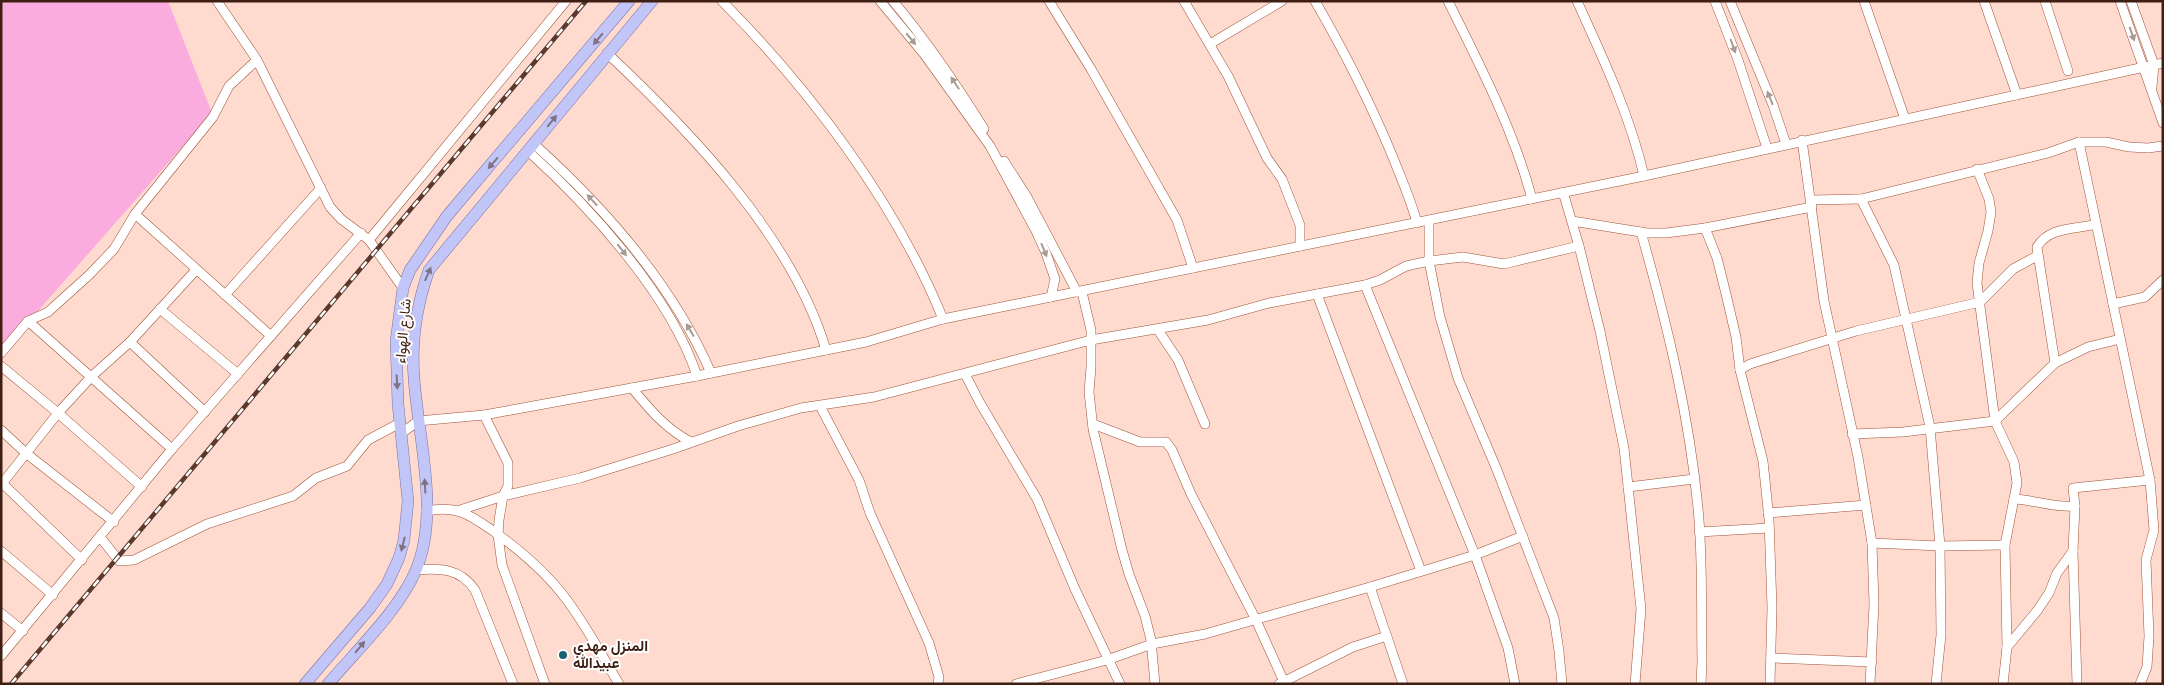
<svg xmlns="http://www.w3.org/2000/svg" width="2164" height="685" viewBox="0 0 2164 685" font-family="'Fira Sans Condensed',Vazirmatn,sans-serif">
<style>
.green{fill:#fbacdf}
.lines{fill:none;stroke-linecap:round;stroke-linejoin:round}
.minor-casing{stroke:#9e5337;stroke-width:10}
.major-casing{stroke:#7a72a3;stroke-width:12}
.minor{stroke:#fff;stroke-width:9}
.major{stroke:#c2c5f7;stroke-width:11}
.rail-casing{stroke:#5b3a2e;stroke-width:4.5}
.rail{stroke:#fff;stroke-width:2.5;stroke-dasharray:8;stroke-linecap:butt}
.oneway{fill:#a99a95}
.oneway2{fill:#807285}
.poi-dot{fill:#1c6073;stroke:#fff;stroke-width:2}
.labels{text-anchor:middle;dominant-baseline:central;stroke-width:4;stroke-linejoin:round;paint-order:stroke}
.street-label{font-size:15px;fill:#3f1f13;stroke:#fff}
.poi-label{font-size:15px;font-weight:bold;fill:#3f1f13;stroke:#fff;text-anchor:start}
</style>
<rect width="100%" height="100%" fill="#ffdbcf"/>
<!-- green -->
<path class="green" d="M1,1H168L212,113L1,353Z"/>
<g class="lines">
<defs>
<g id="minor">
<path d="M217,1L257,60L330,207L341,219L369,240L403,288"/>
<path d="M722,1C810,90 896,203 943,319"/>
<path d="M880,1L924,54L990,146L1035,229L1046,253L1055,279L1051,297"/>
<path d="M893,1C927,41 956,84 984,129"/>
<path d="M1049,1L1091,69L1177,220L1193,268"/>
<path d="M1184,1L1228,76L1267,158L1282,179L1300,225V246"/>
<path d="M1315,1C1344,51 1370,102 1392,155C1401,178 1411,200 1417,223"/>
<path d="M1448,1C1480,65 1514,131 1532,199"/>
<path d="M1577,1C1603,58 1630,115 1644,176"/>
<path d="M1715,1L1738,60L1767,148"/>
<path d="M1730,1L1773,105L1786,144"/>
<path d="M1864,1L1905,119"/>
<path d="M1984,1L2017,95"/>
<path d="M2045,1L2068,71"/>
<path d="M2120,1L2163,123"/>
<path d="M2131,1L2154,65L2152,87"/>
<path d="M1210,44L1282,1"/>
<path d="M607,53C691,132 793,238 826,350"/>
<path d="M1802,140L1824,301L1858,457L1872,543L1874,604L1870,684"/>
<path d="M2079,142L2150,480L2154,530L2146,560L2149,636L2147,667L2140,684"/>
<path d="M534,144C605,208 673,285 711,373"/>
<path d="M528,151C590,207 671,296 697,376"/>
<path d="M1004,161L1027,197L1077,292"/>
<path d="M1977,169L1989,199L1991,212L1988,231L1979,263L1977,283L1995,421L2014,462L2017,483L2005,545L2007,647L2003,684"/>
<path d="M1563,192L1579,246L1600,331L1624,448L1641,609L1635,684"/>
<path d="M1861,199L1894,265L1930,427L1940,546L1941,635L1936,684"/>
<path d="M1811,200L1861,199L2048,153L2079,142H2106L2129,147L2148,148L2163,146"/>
<path d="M135,214L271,336"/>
<path d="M1429,221V261L1440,317L1458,378L1497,470L1554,618L1559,651L1562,684"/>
<path d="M1572,221L1647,233H1666L1705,228L1812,207"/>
<path d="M1705,228L1717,258L1726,294L1736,337L1740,370L1763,461L1769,519L1772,608L1770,684"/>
<path d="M1641,232C1667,323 1689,414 1698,508C1703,557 1701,611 1702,661L1701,684"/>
<path d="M369,240L566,1"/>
<path d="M1365,285L1475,555L1508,648L1515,684"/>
<path d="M1082,292L1091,330V367L1089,392L1093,429L1122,550L1129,574L1145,616L1151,640L1155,684"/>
<path d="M1317,294L1421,571"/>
<path d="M225,295L321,188"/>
<path d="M2113,304L2145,297L2163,280"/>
<path d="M160,309L238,374"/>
<path d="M28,321L172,449"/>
<path d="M1158,330L1178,360L1205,424"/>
<path d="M130,342L205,412"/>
<path d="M1,353L28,321L48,312L89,275L114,249L135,214L213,117L229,86L257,60"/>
<path d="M2055,363L2037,247C2050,226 2074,230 2096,224"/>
<path d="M1,366L58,413L142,487"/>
<path d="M1740,370L1750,364L1856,331L1980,302L2013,269L2037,256"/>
<path d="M965,374L980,403L1037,499L1075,589L1120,684"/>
<path d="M632,388C650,410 666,429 691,442"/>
<path d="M820,406L859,480L870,513L929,643L939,677L938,684"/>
<path d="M484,415L508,463V486L503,496L499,520L498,535L502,565L545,684"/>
<path d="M1093,424L1140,442H1166L1172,450L1191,494L1255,618L1285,684"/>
<path d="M1,430L27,454L114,522"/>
<path d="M402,433L418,421L484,415L697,376L866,342L943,319L1644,176L2163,63"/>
<path d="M1852,434L1903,432L1995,421L2055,363L2088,347L2120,339"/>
<path d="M1,482L82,560"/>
<path d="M1,485L58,413L92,376L130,342L196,270"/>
<path d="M1628,487L1694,479"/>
<path d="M2014,499C2035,500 2054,508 2075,506"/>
<path d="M460,510L503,496L580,478L673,449L738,426L801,408L874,397L1091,340L1208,320L1269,303L1365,285L1380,280L1406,266L1429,261L1463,257L1504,264L1579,246"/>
<path d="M426,511C459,505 470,515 496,533C522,552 547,573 566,599C586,625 602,656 619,684"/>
<path d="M1768,513L1866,505"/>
<path d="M1699,532L1769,528"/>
<path d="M101,538L119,561L134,560L207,524L293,496L316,478L347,466L368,440L400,423"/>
<path d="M1872,543L1940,546L2005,545"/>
<path d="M1,551L53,595"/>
<path d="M416,570C440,568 460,568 475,590L513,684"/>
<path d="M1370,587L1403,684"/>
<path d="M1,613L23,631"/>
<path d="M2007,647L2037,611L2049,593L2057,573L2073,551"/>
<path d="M1,656L172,449L361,233"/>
<path d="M1771,658L1872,662"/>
<path d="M1016,684L1107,660L1152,644L1205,634L1370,587L1475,555L1523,536"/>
<path d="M1279,684L1353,647L1387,636"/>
<path d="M2077,684L2073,551L2075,506L2073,488L2150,480"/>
</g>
<g id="major">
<path d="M305,684L370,608L387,584L399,558L404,540L408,501L398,404L396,341L403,288L410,270L447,216L629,1"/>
<path d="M328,684C356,651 400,609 416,570C440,513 418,437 414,378C411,341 417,304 429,270L652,1"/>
</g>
</defs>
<!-- minor casing -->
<use href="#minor" class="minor-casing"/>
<!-- major casing -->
<use href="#major" class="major-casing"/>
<!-- minor -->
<use href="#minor" class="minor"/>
<!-- major -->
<use href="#major" class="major"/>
<defs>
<path id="rail" d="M11,684L586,1"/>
</defs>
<!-- rail casing -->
<use href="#rail" class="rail-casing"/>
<!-- rail -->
<use href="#rail" class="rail"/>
</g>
<!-- one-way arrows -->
<defs><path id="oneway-solid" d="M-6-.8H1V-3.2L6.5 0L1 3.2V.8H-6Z" transform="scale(1.25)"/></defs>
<g class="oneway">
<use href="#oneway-solid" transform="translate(2132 34) rotate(71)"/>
<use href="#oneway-solid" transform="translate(911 39) rotate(50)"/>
<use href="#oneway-solid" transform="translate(1733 46) rotate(70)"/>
<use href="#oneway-solid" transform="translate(955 83) rotate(-123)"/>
<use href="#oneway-solid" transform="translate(1770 98) rotate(-112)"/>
<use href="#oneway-solid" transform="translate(592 200) rotate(-133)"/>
<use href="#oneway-solid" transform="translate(622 250) rotate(52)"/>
<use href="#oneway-solid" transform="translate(1044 250) rotate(68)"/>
<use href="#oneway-solid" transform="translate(690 330) rotate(-121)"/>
</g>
<g class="oneway2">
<use href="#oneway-solid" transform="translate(598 39) rotate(130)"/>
<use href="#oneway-solid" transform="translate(552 121) rotate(-51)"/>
<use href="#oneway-solid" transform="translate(493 163) rotate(131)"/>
<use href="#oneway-solid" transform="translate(428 274) rotate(-66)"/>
<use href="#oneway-solid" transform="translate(397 382) rotate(87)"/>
<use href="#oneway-solid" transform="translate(425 486) rotate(-93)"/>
<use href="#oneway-solid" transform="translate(403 544) rotate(104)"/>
<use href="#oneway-solid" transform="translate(360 647) rotate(-50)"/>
</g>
<!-- markers -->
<circle class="poi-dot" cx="563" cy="655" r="5"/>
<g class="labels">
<!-- street labels -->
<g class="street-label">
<text transform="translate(403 331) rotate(-85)">شارع الهواء</text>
</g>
<!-- poi labels -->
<g class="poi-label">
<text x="573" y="646">المنزل مهدي<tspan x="573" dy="17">عبيدالله</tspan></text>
</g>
</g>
<!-- border -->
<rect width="2164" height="685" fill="none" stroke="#3f1f13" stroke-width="5"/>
</svg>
